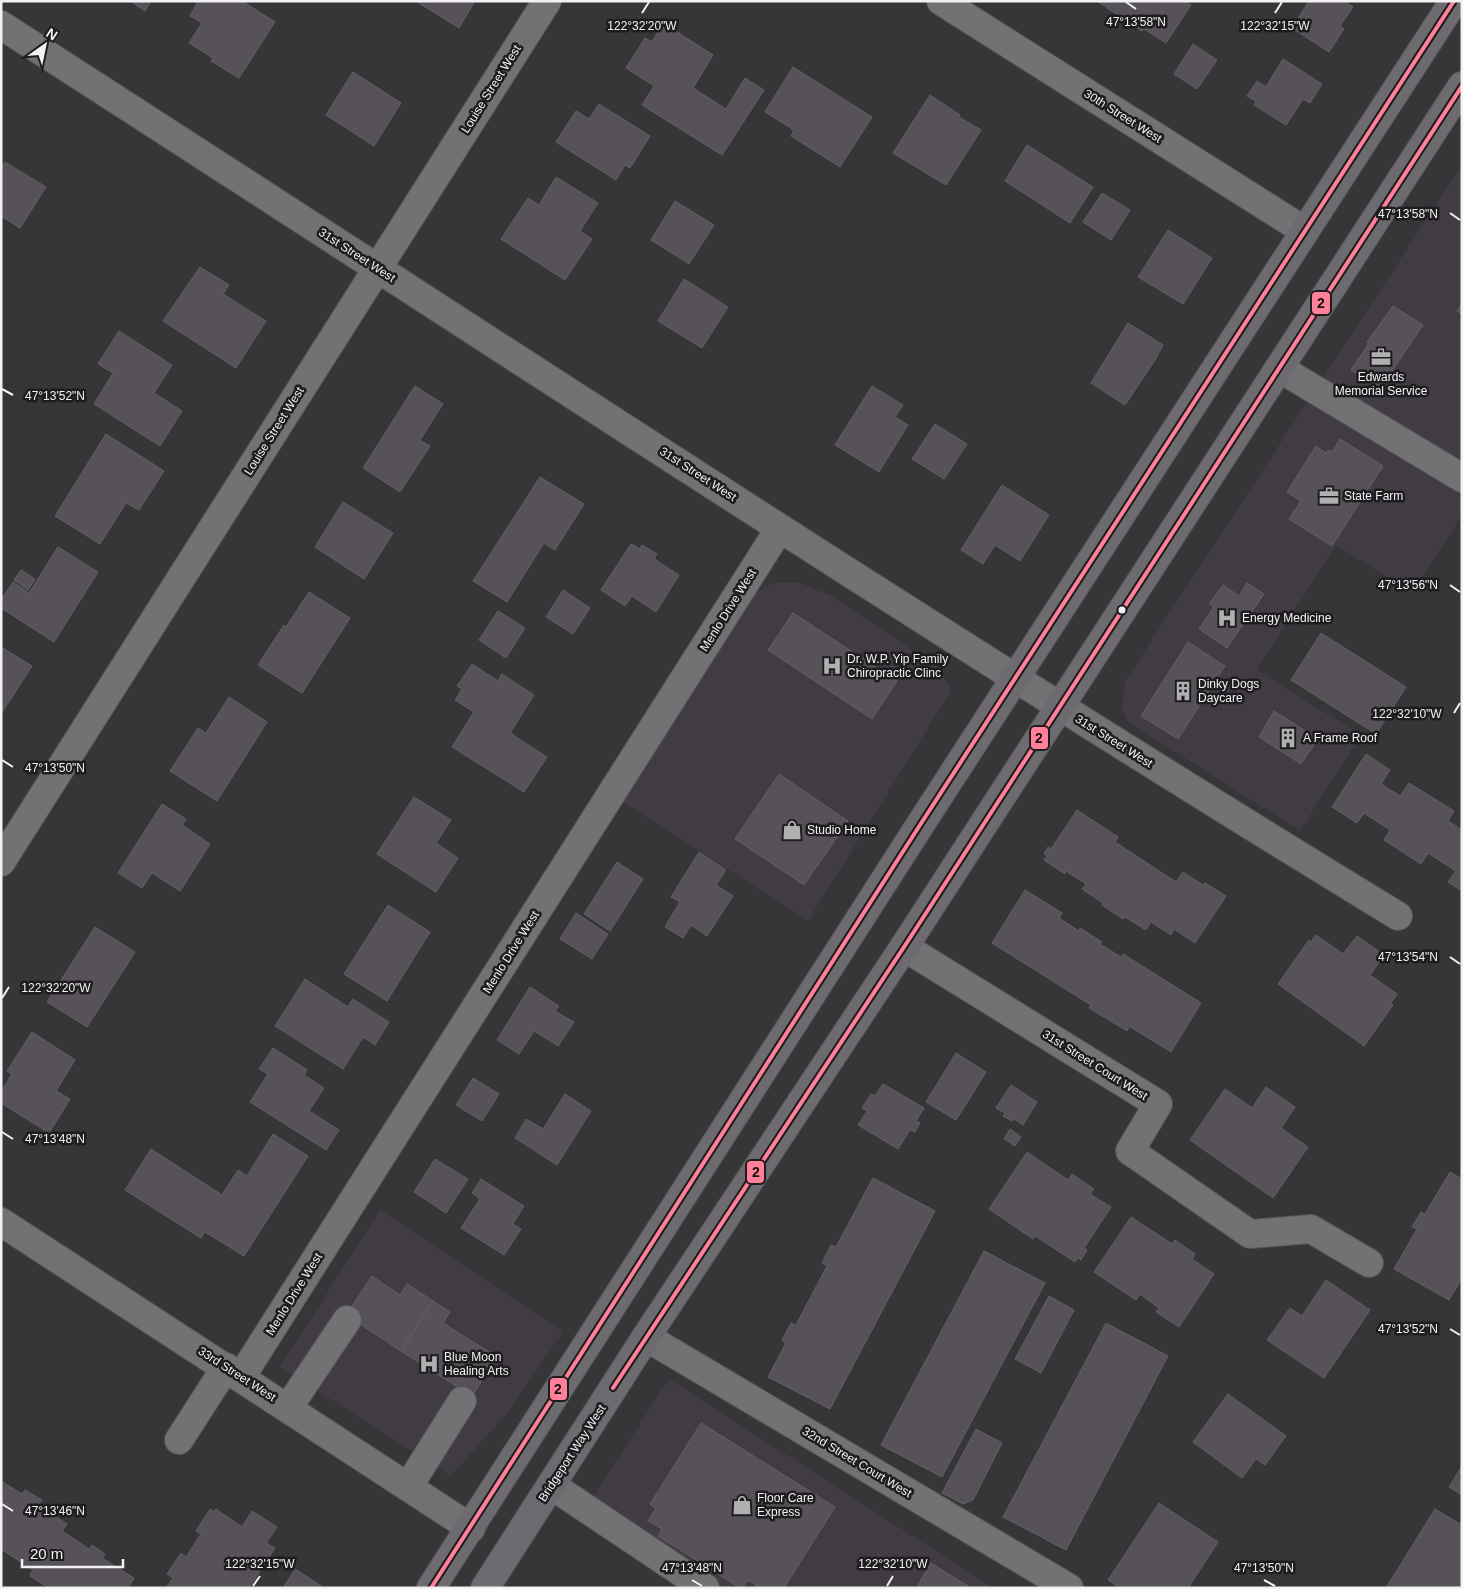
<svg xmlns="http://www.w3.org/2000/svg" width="1463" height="1589" viewBox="0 0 1463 1589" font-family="Arial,sans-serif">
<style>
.built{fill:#413c43}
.building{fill:#565258;stroke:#616062}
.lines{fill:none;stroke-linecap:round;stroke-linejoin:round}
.minor-casing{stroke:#555455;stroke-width:30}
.major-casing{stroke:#555455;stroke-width:30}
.minor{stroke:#727173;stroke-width:28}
.major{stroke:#6d6b6f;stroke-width:28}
.bus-1-casing{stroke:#1e1c1e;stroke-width:8}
.bus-1{stroke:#ff8098;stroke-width:4}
.ticks{fill:none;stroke:#f2f1f3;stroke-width:2}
.bus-dot{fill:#f2f1f3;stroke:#1e1c1e;stroke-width:2}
.labels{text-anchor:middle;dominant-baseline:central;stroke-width:5;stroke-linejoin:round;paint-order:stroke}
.street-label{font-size:12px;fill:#f2f1f3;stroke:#1e1c1e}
.poi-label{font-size:12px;fill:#f2f1f3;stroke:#1e1c1e;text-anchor:start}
.ticks-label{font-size:12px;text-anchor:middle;fill:#f2f1f3;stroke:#1e1c1e;stroke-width:5;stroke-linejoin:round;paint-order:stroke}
.line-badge{stroke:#1e1c1e;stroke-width:2}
.pale-badge-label{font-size:14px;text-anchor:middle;font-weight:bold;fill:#111}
</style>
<rect width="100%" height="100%" fill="#363537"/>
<!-- built -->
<g class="built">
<path d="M1462,165V515L1412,593L1336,545L1257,670L1361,735L1300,831L1128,722L1122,709L1125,681Z"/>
<path d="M773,583H799L832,596L940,669L951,691L808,921L623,802L757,592Z"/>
<path d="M380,1210L563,1332L508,1412L451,1476L280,1367Z"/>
<path d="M669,1379L993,1588H686L579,1518Z"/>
</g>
<!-- building -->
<g class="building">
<path d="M130,1H151L145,11Z"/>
<path d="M198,1H242L275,22L239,78L211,61L213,58L189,43L202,23L190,16Z"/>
<path d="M416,1H475L459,28Z"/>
<path d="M1097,1H1185L1191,5L1166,43L1144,29L1142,31Z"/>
<path d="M1309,1H1343L1353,7L1340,26L1344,29L1329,52L1292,28Z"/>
<path d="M663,23L713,55L693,88L726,109L745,78L764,90L722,155L642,105L654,86L626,68L645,38L652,42Z"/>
<path d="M1193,44L1217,60L1197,89L1174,74Z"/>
<path d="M1283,59L1322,84L1310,103L1303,99L1286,125L1254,105L1256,101L1247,96L1257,81L1266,87Z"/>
<path d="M793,67L872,117L840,167L791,136L794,130L765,112Z"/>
<path d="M353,72L401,103L374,146L326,115Z"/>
<path d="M930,95L960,115L959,117L981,130L946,185L893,153Z"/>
<path d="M599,104L650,136L630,168L625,165L616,180L556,142L576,111L589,119Z"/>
<path d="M1027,145L1093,187L1070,223L1005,181Z"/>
<path d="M5,162L46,187L20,228L1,216V168Z"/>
<path d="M556,177L598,203L580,231L592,239L565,280L501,239L528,198L539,205Z"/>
<path d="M1102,193L1130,210L1111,240L1083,222Z"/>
<path d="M675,201L714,225L689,264L651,240Z"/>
<path d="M1168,230L1212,258L1183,304L1138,277Z"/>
<path d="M200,267L229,285L223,294L266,321L236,368L163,321Z"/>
<path d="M684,279L728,307L702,348L658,321Z"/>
<path d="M1462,303V314L1457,311Z"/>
<path d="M1393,306L1423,325L1380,389L1351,370L1369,343L1367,342Z"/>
<path d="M1128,323L1163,345L1155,360L1125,405L1091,383Z"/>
<path d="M119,331L172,365L154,393L182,411L160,446L94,404L113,373L98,364Z"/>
<path d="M415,386L443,404L420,440L430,446L400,492L363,468Z"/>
<path d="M872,386L903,405L895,417L908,425L879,472L835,445Z"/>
<path d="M935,424L967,444L944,479L912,459Z"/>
<path d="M106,434L164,471L139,510L126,503L100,544L55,516Z"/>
<path d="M1340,439L1383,466L1332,546L1289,519L1301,501L1287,492L1316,446L1326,453L1328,450L1332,452Z"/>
<path d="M540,477L584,504L555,550L544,543L507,602L473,581Z"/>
<path d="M1002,485L1049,515L1020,561L995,545L983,564L961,550Z"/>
<path d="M343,502L393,533L364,579L315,547Z"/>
<path d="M631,544L640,549L642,545L657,554L654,559L679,575L656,612L632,596L625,606L601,590Z"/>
<path d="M58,547L98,572L54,642L1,608V600L13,582L29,593Z"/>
<path d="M21,570L35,579L28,590L14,580Z"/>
<path d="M1247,583L1264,594L1227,648L1199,629L1214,607L1209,604L1223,585L1239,596Z"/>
<path d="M563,590L590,608L573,634L546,617Z"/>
<path d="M309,592L350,618L302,693L258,665L284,625L286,627Z"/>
<path d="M498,611L525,628L506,658L479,640Z"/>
<path d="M793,613L897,681L872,719L768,650Z"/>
<path d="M1321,633L1406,687L1376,734L1291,680Z"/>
<path d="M1188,642L1225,666L1178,739L1141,716Z"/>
<path d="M1,647L32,666L1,714Z"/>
<path d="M472,664L498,681L502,674L534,695L510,733L547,757L524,792L452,747L474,712L455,700L462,689L457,686Z"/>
<path d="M229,697L267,722L217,801L170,771L198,728L206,733Z"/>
<path d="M1274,711L1318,739L1301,764L1259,737Z"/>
<path d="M1366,754L1390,770L1381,784L1400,796L1409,783L1454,811L1448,821L1462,830V891L1448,882L1456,871L1428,853L1421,864L1384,840L1390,830L1364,813L1357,823L1332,807Z"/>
<path d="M779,774L848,821L804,885L735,839Z"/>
<path d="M414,797L451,820L436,843L458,858L436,892L377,854Z"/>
<path d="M162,804L186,819L182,825L210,844L180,891L152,873L142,888L118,873Z"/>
<path d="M1077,810L1118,837L1115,842L1176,882L1183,872L1203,885L1205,883L1226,896L1195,943L1174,929L1171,935L1151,922L1146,930L1125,917L1123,919L1102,905L1103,903L1082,889L1086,884L1066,871L1065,874L1044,860L1047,856L1044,854L1048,847L1051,849Z"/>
<path d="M699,852L726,870L716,885L733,896L707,936L691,925L683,938L665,927L680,902L671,897Z"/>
<path d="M617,862L643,879L610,931L584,914Z"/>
<path d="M1025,890L1062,913L1059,918L1079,931L1080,928L1102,942L1100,944L1121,957L1123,954L1201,1003L1171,1052L1129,1026L1127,1031L1089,1008L1091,1005L992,943Z"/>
<path d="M388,905L430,932L387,1001L344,974Z"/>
<path d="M576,913L608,934L592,959L560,939Z"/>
<path d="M95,927L135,952L87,1027L47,1002Z"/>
<path d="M1316,935L1343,954L1357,936L1384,955L1370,975L1397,994L1391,1003L1393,1005L1364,1046L1278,984L1309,940L1311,942Z"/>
<path d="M305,979L348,1007L353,999L389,1022L375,1045L363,1037L343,1069L275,1026Z"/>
<path d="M530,987L559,1006L555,1011L574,1022L558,1046L534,1031L519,1054L497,1040Z"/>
<path d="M32,1032L75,1060L56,1091L70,1099L49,1133L1,1103V1092L12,1074L7,1071Z"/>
<path d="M273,1048L307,1070L304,1075L324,1088L309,1111L339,1130L326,1150L250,1102L268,1074L259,1069Z"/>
<path d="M956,1053L986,1072L956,1120L926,1102Z"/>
<path d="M473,1078L499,1094L482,1121L456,1105Z"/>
<path d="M883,1084L924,1108L916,1121L920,1123L915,1132L910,1130L898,1149L858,1125L867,1111L862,1108L871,1094L875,1096Z"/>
<path d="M1011,1085L1037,1102L1023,1125L1014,1119L1012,1121L1003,1116L1005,1113L996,1108Z"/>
<path d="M1266,1087L1295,1107L1281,1128L1308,1147L1273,1198L1190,1140L1225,1089L1252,1108Z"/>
<path d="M565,1094L591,1111L557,1165L515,1138L526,1119L543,1129Z"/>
<path d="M1010,1129L1021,1137L1015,1146L1004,1139Z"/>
<path d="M273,1134L308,1156L244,1256L205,1232L201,1238L125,1190L151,1149L222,1195L238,1170L247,1176Z"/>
<path d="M1027,1152L1068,1180L1072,1174L1094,1189L1090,1194L1111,1207L1084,1248L1087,1250L1081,1260L1078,1258L1075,1262L1035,1236L1033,1239L989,1209Z"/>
<path d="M435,1159L468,1179L446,1213L414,1192Z"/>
<path d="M1450,1172L1462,1179V1278L1449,1300L1394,1269L1417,1229L1412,1227L1421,1212L1425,1214Z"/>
<path d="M873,1178L935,1211L830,1409L768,1377L786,1343L782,1340L791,1323L796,1325L827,1266L822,1263L831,1245L836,1247Z"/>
<path d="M481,1179L524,1206L513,1224L521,1229L504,1255L461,1228L480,1199L472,1193Z"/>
<path d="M1131,1217L1172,1244L1175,1240L1195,1254L1192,1259L1214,1274L1179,1327L1156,1312L1159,1308L1140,1294L1136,1300L1094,1272Z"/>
<path d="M984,1251L1045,1283L942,1477L881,1445Z"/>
<path d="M372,1276L400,1295L407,1284L433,1301L401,1351L346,1315Z"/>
<path d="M1326,1280L1370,1310L1324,1378L1267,1340L1290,1308L1302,1316Z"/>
<path d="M1049,1296L1074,1310L1041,1373L1015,1359Z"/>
<path d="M433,1301L450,1312L443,1323L497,1357L472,1396L401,1351Z"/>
<path d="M1106,1323L1168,1356L1066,1550L1003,1517Z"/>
<path d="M1228,1394L1286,1436L1265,1465L1256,1459L1242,1478L1193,1442Z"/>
<path d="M701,1423L835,1507L784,1588H761L747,1580L743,1588H740L658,1536L662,1529L648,1521L656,1508L650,1504Z"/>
<path d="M976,1429L1002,1443L973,1500L963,1504L942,1493Z"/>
<path d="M1462,1466V1495L1449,1487Z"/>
<path d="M1,1481L22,1494L25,1490L42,1500L38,1506L67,1524L62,1531L89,1549L92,1545L105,1554L102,1558L134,1578L128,1588H49L30,1576L33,1570L1,1549Z"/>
<path d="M1159,1503L1218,1542L1188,1588H1120L1108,1580Z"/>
<path d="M210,1509L215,1512L216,1509L242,1527L252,1511L277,1527L266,1543L275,1548L249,1588H166L173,1578L167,1574L181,1553L186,1557L201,1534L196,1531Z"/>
<path d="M1435,1509L1462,1525V1588H1386Z"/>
<path d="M931,1563L971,1588H916Z"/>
<path d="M295,1569L321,1586L319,1588H283Z"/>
</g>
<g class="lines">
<defs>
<g id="minor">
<path d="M941,1L1305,231"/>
<path d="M1,25C466,324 927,629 1398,916"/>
<path d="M1279,368L1462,478"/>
<path d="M1,862L547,1"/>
<path d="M904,947L1158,1104L1130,1151L1250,1234L1311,1229L1369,1263"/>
<path d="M1,1222L471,1528"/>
<path d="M646,1337L1069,1588"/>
<path d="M241,1377L780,528"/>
<path d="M288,1408L347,1320"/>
<path d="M179,1440L226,1367"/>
<path d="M551,1485L705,1588"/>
<path d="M408,1487L462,1401"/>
</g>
<g id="major">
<path d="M431,1588L920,825L1454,1"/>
<path d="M485,1588L646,1337L904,947L1462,86"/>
</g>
</defs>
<!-- minor casing -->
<use href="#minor" class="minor-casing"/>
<!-- major casing -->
<use href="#major" class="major-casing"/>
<!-- minor -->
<use href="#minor" class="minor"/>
<!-- major -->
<use href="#major" class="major"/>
<defs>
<g id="bus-1">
<path d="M613,1388L904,947L1462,86"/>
<path d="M431,1588L920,825L1454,1"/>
</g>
</defs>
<!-- bus-1 casing -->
<use href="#bus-1" class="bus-1-casing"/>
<!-- bus-1 -->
<use href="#bus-1" class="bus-1"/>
</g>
<!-- ticks -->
<path class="ticks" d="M1126,2L1136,9M642,13L649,2M1275,13L1282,2M1450,213L1460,220M2,389L13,395M1450,585L1460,592M1454,713L1460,703M2,760L13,767M1450,957L1460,964M2,998L9,987M2,1132L13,1139M1450,1329L1460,1335M2,1504L13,1511M692,1580L702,1586M1264,1580L1275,1586M253,1586L260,1576M887,1586L893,1576"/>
<!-- icons -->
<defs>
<symbol id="office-bare" viewBox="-9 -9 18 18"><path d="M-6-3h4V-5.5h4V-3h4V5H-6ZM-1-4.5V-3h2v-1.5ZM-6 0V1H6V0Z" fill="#b0afb1" stroke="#1e1c1e" stroke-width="2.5" paint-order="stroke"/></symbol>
<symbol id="hospital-bare" viewBox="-9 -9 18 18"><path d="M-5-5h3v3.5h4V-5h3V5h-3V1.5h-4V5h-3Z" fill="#b0afb1" stroke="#1e1c1e" stroke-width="2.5" paint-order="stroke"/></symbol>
<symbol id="building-bare" viewBox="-9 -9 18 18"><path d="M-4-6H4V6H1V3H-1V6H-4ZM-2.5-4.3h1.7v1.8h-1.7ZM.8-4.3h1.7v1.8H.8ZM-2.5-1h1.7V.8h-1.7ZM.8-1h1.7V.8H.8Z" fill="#b0afb1" stroke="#1e1c1e" stroke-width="2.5" paint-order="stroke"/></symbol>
<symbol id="shop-bare" viewBox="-9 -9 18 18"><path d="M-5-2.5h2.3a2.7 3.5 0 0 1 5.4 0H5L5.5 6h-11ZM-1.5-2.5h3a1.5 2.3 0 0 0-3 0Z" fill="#b0afb1" stroke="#1e1c1e" stroke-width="2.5" paint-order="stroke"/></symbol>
</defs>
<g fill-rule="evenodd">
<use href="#office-bare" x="1367" y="343" width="28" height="28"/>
<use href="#office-bare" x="1315" y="482" width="28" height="28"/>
<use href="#hospital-bare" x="1213" y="604" width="28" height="28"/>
<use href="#hospital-bare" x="818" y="652" width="28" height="28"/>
<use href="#building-bare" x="1169" y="677" width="28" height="28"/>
<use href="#building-bare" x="1274" y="724" width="28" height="28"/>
<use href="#shop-bare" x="778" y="816" width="28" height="28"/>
<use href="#hospital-bare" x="415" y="1350" width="28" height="28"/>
<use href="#shop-bare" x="728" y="1491" width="28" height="28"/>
</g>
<!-- markers -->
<circle class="bus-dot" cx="1122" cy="610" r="4.5"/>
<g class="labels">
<!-- street labels -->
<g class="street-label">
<text transform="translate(491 89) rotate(-58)">Louise Street West</text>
<text transform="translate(1123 116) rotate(32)">30th Street West</text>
<text transform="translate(357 255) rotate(33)">31st Street West</text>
<text transform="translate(274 431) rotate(-58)">Louise Street West</text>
<text transform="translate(698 474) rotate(33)">31st Street West</text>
<text transform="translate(728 610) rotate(-58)">Menlo Drive West</text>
<text transform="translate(1114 741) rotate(32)">31st Street West</text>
<text transform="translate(511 952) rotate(-58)">Menlo Drive West</text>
<text transform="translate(1095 1065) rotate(32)">31st Street Court West</text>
<text transform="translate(294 1294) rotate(-58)">Menlo Drive West</text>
<text transform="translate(237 1374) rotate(33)">33rd Street West</text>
<text transform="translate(572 1453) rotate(-57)">Bridgeport Way West</text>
<text transform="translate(857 1462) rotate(31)">32nd Street Court West</text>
</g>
<!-- poi labels -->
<g class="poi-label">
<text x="1381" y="377" text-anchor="middle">Edwards<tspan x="1381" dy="14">Memorial Service</tspan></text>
<text x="1344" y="496">State Farm</text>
<text x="1242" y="618">Energy Medicine</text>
<text x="847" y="659">Dr. W.P. Yip Family<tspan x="847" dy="14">Chiropractic Clinc</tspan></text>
<text x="1198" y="684">Dinky Dogs<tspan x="1198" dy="14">Daycare</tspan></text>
<text x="1303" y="738">A Frame Roof</text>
<text x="807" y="830">Studio Home</text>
<text x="444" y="1357">Blue Moon<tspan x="444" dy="14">Healing Arts</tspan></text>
<text x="757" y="1498">Floor Care<tspan x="757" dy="14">Express</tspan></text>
</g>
</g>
<g class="ticks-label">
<text x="1136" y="26">47°13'58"N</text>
<text x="642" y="30">122°32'20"W</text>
<text x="1275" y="30">122°32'15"W</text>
<text x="1408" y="218">47°13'58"N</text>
<text x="55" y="400">47°13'52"N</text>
<text x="1408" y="589">47°13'56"N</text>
<text x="1407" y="718">122°32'10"W</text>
<text x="55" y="772">47°13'50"N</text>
<text x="1408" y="961">47°13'54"N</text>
<text x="56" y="992">122°32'20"W</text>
<text x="55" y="1143">47°13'48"N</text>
<text x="1408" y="1333">47°13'52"N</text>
<text x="55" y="1515">47°13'46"N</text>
<text x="260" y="1568">122°32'15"W</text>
<text x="893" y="1568">122°32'10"W</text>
<text x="692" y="1572">47°13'48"N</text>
<text x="1264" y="1572">47°13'50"N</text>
</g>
<g class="line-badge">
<rect x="1311" y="291" width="20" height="24" rx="5" fill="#ff8098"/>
<rect x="1030" y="726" width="19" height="24" rx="5" fill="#ff8098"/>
<rect x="746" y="1160" width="19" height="24" rx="5" fill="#ff8098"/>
<rect x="549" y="1377" width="19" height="24" rx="5" fill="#ff8098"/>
</g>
<g class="pale-badge-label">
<text x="1321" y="308">2</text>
<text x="1039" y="743">2</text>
<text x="756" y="1177">2</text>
<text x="558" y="1394">2</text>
</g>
<!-- border -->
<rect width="1463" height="1589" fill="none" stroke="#f2f1f3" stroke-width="5"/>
<!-- north arrow -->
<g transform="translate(45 45) rotate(33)" stroke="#1e1c1e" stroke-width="4" paint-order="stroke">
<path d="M0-4L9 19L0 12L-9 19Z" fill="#f2f1f3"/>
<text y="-8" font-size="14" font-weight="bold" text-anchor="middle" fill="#f2f1f3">N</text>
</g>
<!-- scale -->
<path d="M22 1559v8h101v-8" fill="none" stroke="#f2f1f3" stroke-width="2.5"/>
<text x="30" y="1559" font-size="15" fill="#f2f1f3" stroke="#1e1c1e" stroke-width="4" paint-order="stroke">20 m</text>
</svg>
